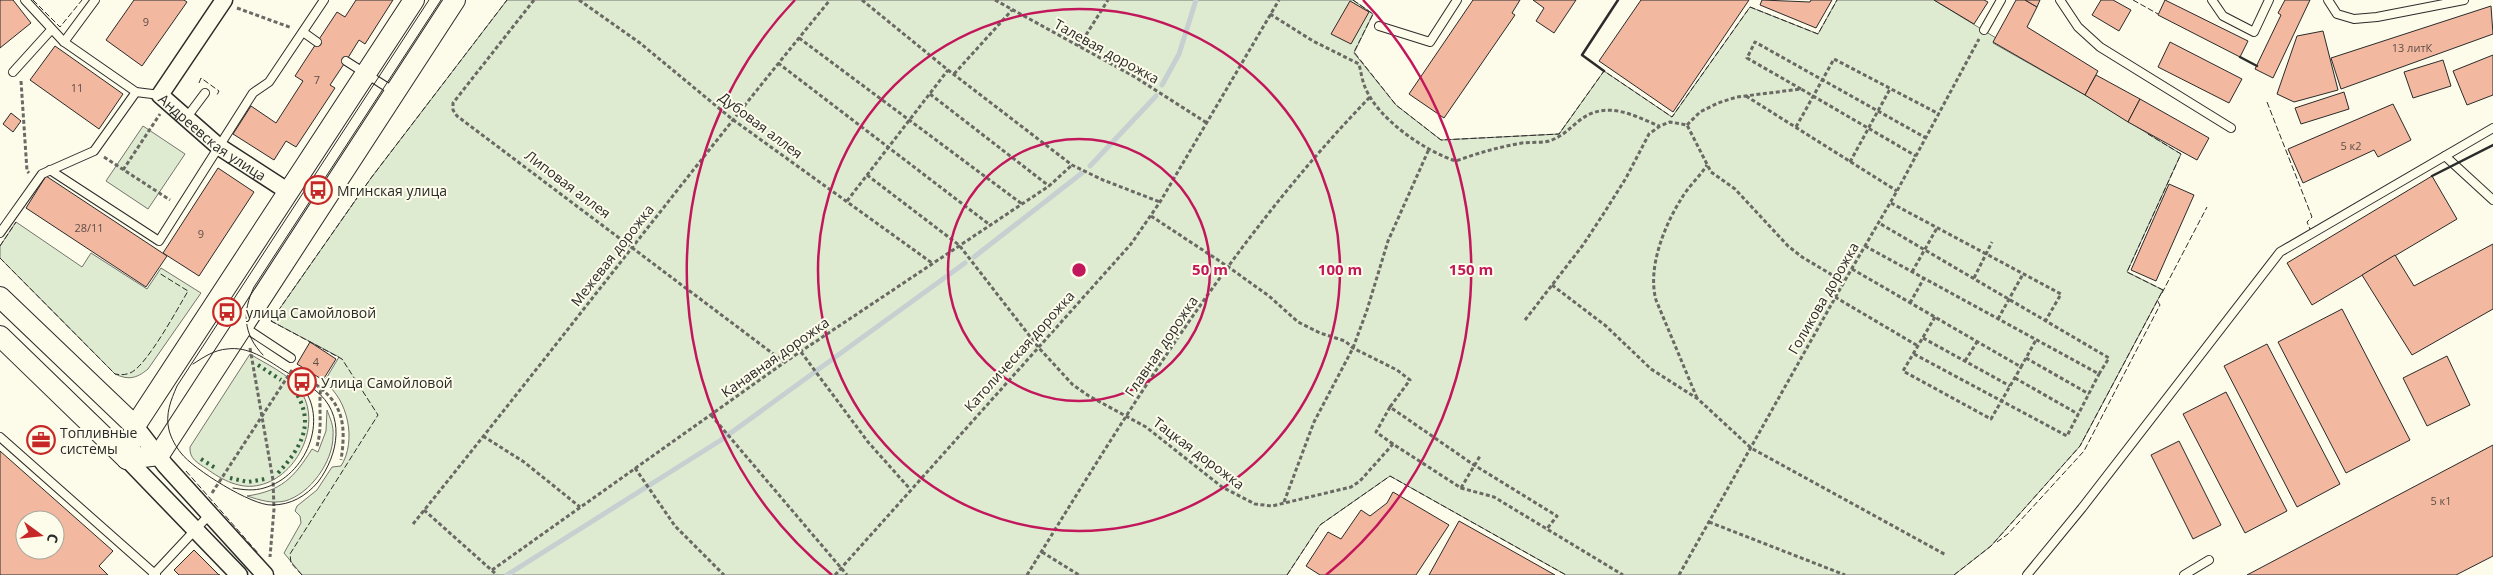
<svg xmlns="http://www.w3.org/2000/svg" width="2493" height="575" viewBox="0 0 2493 575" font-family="'Open Sans',sans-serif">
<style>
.green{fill:#deebd1;stroke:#74746e}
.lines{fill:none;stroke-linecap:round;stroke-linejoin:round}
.stream{stroke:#c7d0d0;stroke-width:5}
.building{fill:#f2b8a0;stroke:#2b2b2b;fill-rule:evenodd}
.service-casing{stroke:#2b2b2b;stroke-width:10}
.minor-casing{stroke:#2b2b2b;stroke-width:19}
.tertiary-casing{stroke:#2b2b2b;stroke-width:22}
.path{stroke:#6a6964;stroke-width:3;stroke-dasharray:4 2.5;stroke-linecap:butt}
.service{stroke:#fdfbea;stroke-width:8}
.minor{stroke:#fdfbea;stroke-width:16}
.tertiary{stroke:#fdfbea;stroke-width:20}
.tram{stroke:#2b2b2b;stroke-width:1}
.hedge{stroke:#34623c;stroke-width:4;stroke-dasharray:2.5 4;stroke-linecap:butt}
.fence{stroke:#2b2b2b;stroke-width:1;stroke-dasharray:6 2.5;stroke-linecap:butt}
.wall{stroke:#2b2b2b;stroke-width:2.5}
.ring{fill:none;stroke:#c2185b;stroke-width:2.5}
.labels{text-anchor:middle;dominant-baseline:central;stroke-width:4;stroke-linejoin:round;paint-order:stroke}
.number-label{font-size:11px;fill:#5d4e48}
.street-label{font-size:14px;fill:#2b2b2b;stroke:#fdfbea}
.poi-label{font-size:14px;fill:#2b2b2b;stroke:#fdfbea;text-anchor:start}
.centre{fill:#c2185b;stroke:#fdfbea;stroke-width:2.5}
.ring-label{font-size:15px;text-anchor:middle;font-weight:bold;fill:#c2185b;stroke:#fdfbea;stroke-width:4;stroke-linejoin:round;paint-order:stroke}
</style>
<rect width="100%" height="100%" fill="#fdfbea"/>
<!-- green -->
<g class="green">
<path d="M507,0H1353L1373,14L1354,53L1396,105L1441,140L1559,134L1604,71L1672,117L1750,7L1818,34L1837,0H1934L1996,38L1993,43L2085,95L2181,154L2127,272L2163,290L2080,446L1991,546L1954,575H1566L1390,476L1320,525L1287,575H302L284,553L301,523L300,516L295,511L297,506L317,490L332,467L341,466C357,441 348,399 324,382L339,357L271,321L371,178Z"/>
<path d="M143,126L185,154L148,209L106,181Z"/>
<path d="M16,222L82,267L91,253L147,289L161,268L201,293L148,369C136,379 128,380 115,374L0,258V246Z"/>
<path d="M250,354C266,364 289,374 300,390C323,423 298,476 260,485C241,490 222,480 207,469C198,463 189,459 190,447Z"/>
<path d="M327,410C330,418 334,426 333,436C333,462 310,494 285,501C271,504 260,500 247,496C281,491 294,478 312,449L318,452L326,431Z"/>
</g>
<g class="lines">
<!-- stream -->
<g class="stream">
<path d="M1162,85L1179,54L1196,0"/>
<path d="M1090,166L1156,96"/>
<path d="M974,257L1082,173"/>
<path d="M507,575L721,440L965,263"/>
</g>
</g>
<!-- building -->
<g class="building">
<path d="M0,0H13L31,23L0,48Z"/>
<path d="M134,0H184L187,2L142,66L106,40Z"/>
<path d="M356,0H393L365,44L359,40L346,61L330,85L335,88L296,147L286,141L274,160L233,134L251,106L276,123L303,81L295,76L306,59L337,12L345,17Z"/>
<path d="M1473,0H1520L1512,13L1515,15L1444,118L1409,94Z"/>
<path d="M1533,0H1576L1554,33L1536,21L1544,8Z"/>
<path d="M1641,0H1749L1673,112L1599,61Z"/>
<path d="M1762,0L1810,2L1811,0H1832L1816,28L1760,5Z"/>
<path d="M1934,0H1984L1988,2L1974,24Z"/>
<path d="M2016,0H2025L2037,7L2027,27L2098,71L2085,95L1993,42Z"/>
<path d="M2025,0H2040L2037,7Z"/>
<path d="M2101,0H2113L2131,10L2119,31L2092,15Z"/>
<path d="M2165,0L2248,41L2240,57L2158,15Z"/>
<path d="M2285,0H2310L2273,78L2255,69L2281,15L2278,13Z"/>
<path d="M1350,1L1369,12L1351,44L1331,34Z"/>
<path d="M2491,6L2493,34L2341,89L2331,58Z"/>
<path d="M2323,31L2338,90L2294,102L2277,94L2297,36Z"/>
<path d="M2170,42L2242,79L2229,103L2158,67Z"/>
<path d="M55,46L123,94L99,129L30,80Z"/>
<path d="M2493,55V95L2467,105L2453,71Z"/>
<path d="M2443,60L2451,86L2413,98L2404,72Z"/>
<path d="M2096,75L2140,99L2128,122L2085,95Z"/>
<path d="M2344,92L2349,109L2301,124L2295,108Z"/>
<path d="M2140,99L2209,138L2197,160L2128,122Z"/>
<path d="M2393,104L2411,140L2378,157L2374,150L2303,183L2288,149Z"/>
<path d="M11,113L21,121L13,132L3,124Z"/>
<path d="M218,168L254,192L199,276L163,253Z"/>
<path d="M46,176L167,256L146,287L26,208Z"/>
<path d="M2432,176L2457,219L2312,305L2287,263Z"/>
<path d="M2169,184L2194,195L2156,281L2131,270Z"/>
<path d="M2493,244V309L2412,355L2362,275L2395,255L2414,286Z"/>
<path d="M2342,309L2410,440L2346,473L2278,342Z"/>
<path d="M310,342L336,359L323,380L297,364Z"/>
<path d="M2267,344L2340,484L2297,507L2224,366Z"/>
<path d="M2447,356L2470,405L2427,426L2403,378Z"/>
<path d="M2226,392L2287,511L2245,533L2183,414Z"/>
<path d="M2179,441L2221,525L2193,539L2151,455Z"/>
<path d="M2493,445V556L2456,575H2247Z"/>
<path d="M0,451L113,551L99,566L108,575H0ZM25,520H55V550H25Z"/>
<path d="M1393,492L1449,525L1416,575H1320L1306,566L1328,532L1341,539L1361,510L1370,516L1387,503Z"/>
<path d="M1459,521L1555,575H1429Z"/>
<path d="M194,550L219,575H220H179L174,570Z"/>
</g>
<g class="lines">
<defs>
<g id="service">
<path d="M25,0L64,42L136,92L160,95"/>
<path d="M2060,0L2078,27L2100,47L2231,128"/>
<path d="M2212,0L2223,16L2254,32L2269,0"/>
<path d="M2328,0L2337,14L2354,19L2377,17L2464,0"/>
<path d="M1379,26L1430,42L1457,0"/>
<path d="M1984,30L2001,0"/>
<path d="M303,32L317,42"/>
<path d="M64,42L95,0"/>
<path d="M346,61L393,91"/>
<path d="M13,72L51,30"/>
<path d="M187,117L205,93"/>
<path d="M2445,156L2493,200"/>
<path d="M50,170L159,241L253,93L269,82L324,0"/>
<path d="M0,233L42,174L94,151L136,92"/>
<path d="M244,327L291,358"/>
<path d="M0,437L156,575"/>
<path d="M153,575L210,514"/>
<path d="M2027,575L2082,508L2280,252L2493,128"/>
<path d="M2184,575L2209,560"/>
</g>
<g id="minor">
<path id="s1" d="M224,0L160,95L218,146L289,192"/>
<path d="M135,426L165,465L265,575"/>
<path d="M127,459L239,575"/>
</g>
<g id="tertiary">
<path d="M0,297L135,426"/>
<path d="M0,336L127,459"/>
<path d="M127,459L159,455L455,0"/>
<path d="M127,459L135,426L414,0"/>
</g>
</defs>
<!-- service casing -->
<use href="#service" class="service-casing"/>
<!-- minor casing -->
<use href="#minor" class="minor-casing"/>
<!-- tertiary casing -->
<use href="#tertiary" class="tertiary-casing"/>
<!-- path -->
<g class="path">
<path d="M534,0L453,103V110L457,116L784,362"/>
<path d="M579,0L640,43L732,119L932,263"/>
<path d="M862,0L948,70L1072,165L1103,180L1160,202"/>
<path d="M995,0L1135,77L1207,123"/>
<path d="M237,8L292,28"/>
<path d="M1270,14L1313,41L1359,64C1361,72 1362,80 1365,87C1377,118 1424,151 1456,161C1478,153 1499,147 1522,143C1531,142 1541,143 1549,141C1562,137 1570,128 1580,120C1606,100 1633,115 1659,126"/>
<path d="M799,38L1022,204"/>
<path d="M1079,46L1108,0"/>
<path d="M778,63L990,225"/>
<path d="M954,74L1012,10"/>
<path d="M21,81L27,171L29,173"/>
<path d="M1801,89L1747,58L1755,42L1926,138"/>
<path d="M930,94L1049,186"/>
<path d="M1746,96L1897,191"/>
<path d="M1687,125L1700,112L1718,103L1737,97L1801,89L1916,156"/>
<path d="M1796,127L1834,59L1939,114"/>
<path d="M104,157L170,200"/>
<path d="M1850,162L1890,89"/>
<path d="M123,170L160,114"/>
<path d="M867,175L959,245L1039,348L1073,385L1089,396L1146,427L1222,487L1255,504L1272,506L1351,487L1360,481L1393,444L1461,488L1494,497L1623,575"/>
<path d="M847,201L948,70"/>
<path d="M1891,203L2061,294L2046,320"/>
<path d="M1151,216L1227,266L1269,296L1298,322L1320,333L1345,341L1353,348L1397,370L1410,380L1390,407"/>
<path d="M1865,246L2099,374L2109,358L1879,223"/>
<path d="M1852,269L2021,367L2036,340"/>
<path d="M1912,272L1937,228"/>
<path d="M1974,278L1992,242"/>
<path d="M1552,285L1606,326L1651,369L1698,399L1751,448L1946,555"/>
<path d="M1835,297L1918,346"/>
<path d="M1910,303L1924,278"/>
<path d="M1935,317L1903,371L1991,419L2021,367"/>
<path d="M1998,319L2023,274"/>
<path d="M1525,320L1583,245L1604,213L1626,178L1649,134L1660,126L1670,122L1687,125L1711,172L1735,189L1788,246L1802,257L1844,282"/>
<path d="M1923,338L2010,386"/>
<path d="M250,348L273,480L274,509L270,557"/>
<path d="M801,352L868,442L910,489"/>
<path d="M1914,354L2067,436L2099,374"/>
<path d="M2026,358L2089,394"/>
<path d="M1965,361L1977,342"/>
<path d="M294,370C335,395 349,409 341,460"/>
<path d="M2015,378L2078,414"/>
<path d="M1697,398L1656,300C1647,267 1665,224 1683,196C1690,185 1700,176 1707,165"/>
<path d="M711,415L847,575"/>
<path d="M483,436L524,462L580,507"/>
<path d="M1393,444L1376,432L1390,407L1474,465L1557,516L1546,530"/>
<path d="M317,446C323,425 318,407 321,386"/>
<path d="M635,468L675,526L724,575"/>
<path d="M1461,488L1480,456"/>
<path d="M212,493L292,370"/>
<path d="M1284,502L1314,422L1353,348L1367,310L1388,241L1429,149"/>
<path d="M424,510L497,575"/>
<path d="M1709,522L1845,575"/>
<path d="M413,524C553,351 688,173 830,0"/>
<path d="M1042,552L1079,575"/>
<path d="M492,570L785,362L1049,186L1072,165"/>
<path d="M835,575L1131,244L1160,202L1279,0"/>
<path d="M1027,575C1130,408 1233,238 1370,97"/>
<path d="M1679,575L1844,282L1897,191L1979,39"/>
</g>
<!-- service -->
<use href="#service" class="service"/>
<!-- minor -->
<use href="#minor" class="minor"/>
<!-- tertiary -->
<use href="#tertiary" class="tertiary"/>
<!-- tram -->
<g class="tram">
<path d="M263,355C243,334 242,312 254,287L441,0"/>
<path d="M193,364C204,357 214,350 227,349C248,346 266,359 283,370C293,376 305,383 315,390C346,414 339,454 318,482C306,496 291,505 272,505C252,506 193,469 181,453C176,447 171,438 169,430C165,414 171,400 177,386L429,0"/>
<path d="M233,488C244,490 254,491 264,488C306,476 330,419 301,385"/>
</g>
<!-- hedge -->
<g class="hedge">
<path d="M258,365L281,380"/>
<path d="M201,459L217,469"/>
<path d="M278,473C303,446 316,421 293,388"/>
<path d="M230,478L248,482L265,479"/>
</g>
<!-- fence -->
<g class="fence">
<path d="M33,0L60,27L82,0"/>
<path d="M1353,0L1373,14L1354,52L1396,105L1441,140L1559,134L1604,71L1672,117L1750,7L1818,34L1837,0"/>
<path d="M2133,0L2158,14"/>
<path d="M199,83L201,78L219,91L217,95"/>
<path d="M2267,102L2312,217L2307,222L2310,229"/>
<path d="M0,246L16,222"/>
<path d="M0,258L115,374C120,375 125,375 130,373C146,367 178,308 188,291L159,273"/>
<path d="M2162,293L2207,207"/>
<path d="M186,471L258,553"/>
<path d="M1997,542L2008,534L2084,451L2160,305L2158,302L2159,300"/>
<path d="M302,575L291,563L290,554L378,415L342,359L271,321L371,178L507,0"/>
<path d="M1287,575L1320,525L1390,476L1566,575"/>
<path d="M1954,575L1991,546L2080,446L2163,290L2127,272L2181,154L2148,134"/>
</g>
<!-- wall -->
<g class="wall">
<path d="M2240,57L2257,66"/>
<path d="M1604,71L1582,55L1618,0"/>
<path d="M2432,176L2493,145"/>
</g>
</g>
<!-- distance rings -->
<g class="ring">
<circle cx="1079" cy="270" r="131"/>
<circle cx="1079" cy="270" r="261"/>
<path d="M832 575A392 392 0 0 1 795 0M1363 0A392 392 0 0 1 1326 575"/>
</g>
<!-- icons -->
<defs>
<symbol id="bus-ring" viewBox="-11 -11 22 22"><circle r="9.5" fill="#fdfbea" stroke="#c62828" stroke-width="1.5"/><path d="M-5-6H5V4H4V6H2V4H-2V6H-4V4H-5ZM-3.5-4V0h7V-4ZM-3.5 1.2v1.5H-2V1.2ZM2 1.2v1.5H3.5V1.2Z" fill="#c62828"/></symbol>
<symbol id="office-ring" viewBox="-11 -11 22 22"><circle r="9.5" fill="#fdfbea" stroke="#c62828" stroke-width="1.5"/><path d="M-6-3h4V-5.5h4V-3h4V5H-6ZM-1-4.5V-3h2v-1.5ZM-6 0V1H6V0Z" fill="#c62828"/></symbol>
</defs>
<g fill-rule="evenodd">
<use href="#bus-ring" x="302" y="174" width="32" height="32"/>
<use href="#bus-ring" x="211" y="296" width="32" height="32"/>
<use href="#bus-ring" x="286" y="366" width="32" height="32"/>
<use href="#office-ring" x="25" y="424" width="32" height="32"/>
</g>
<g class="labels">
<!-- number labels -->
<g class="number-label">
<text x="146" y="21">9</text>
<text x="2412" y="47">13 литК</text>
<text x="317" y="79">7</text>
<text x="77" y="87">11</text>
<text x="2351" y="145">5 к2</text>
<text x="89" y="227">28/11</text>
<text x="201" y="233">9</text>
<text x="316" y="361">4</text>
<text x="2441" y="500">5 к1</text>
</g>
<!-- street labels -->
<g class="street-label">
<text transform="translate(1107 51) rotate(29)">Талевая дорожка</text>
<text transform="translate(761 125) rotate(37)">Дубовая аллея</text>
<text stroke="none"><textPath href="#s1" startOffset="182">Андреевская улица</textPath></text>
<text transform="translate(568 184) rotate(37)">Липовая аллея</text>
<text transform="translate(612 255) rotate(-52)">Межевая дорожка</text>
<text transform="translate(1823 298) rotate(-60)">Голикова дорожка</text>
<text transform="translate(1161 346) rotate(-56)">Главная дорожка</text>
<text transform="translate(1019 351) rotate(-48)">Католическая дорожка</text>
<text transform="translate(775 357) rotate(-35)">Канавная дорожка</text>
<text transform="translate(1199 453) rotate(37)">Тацкая дорожка</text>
</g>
<!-- poi labels -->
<g class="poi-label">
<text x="337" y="190">Мгинская улица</text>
<text x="246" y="312">улица Самойловой</text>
<text x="321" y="382">Улица Самойловой</text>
<text x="60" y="432">Топливные<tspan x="60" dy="16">системы</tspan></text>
</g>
</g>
<circle cx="1079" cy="270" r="8" class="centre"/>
<g class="ring-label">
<text x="1210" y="275">50 m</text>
<text x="1340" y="275">100 m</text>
<text x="1471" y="275">150 m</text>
</g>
<!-- north arrow -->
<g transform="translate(40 535) rotate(105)"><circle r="24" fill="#fdfbea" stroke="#a9a89e"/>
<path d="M0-4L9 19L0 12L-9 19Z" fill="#c62828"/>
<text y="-8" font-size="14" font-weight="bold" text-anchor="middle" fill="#2b2b2b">С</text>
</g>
</svg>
